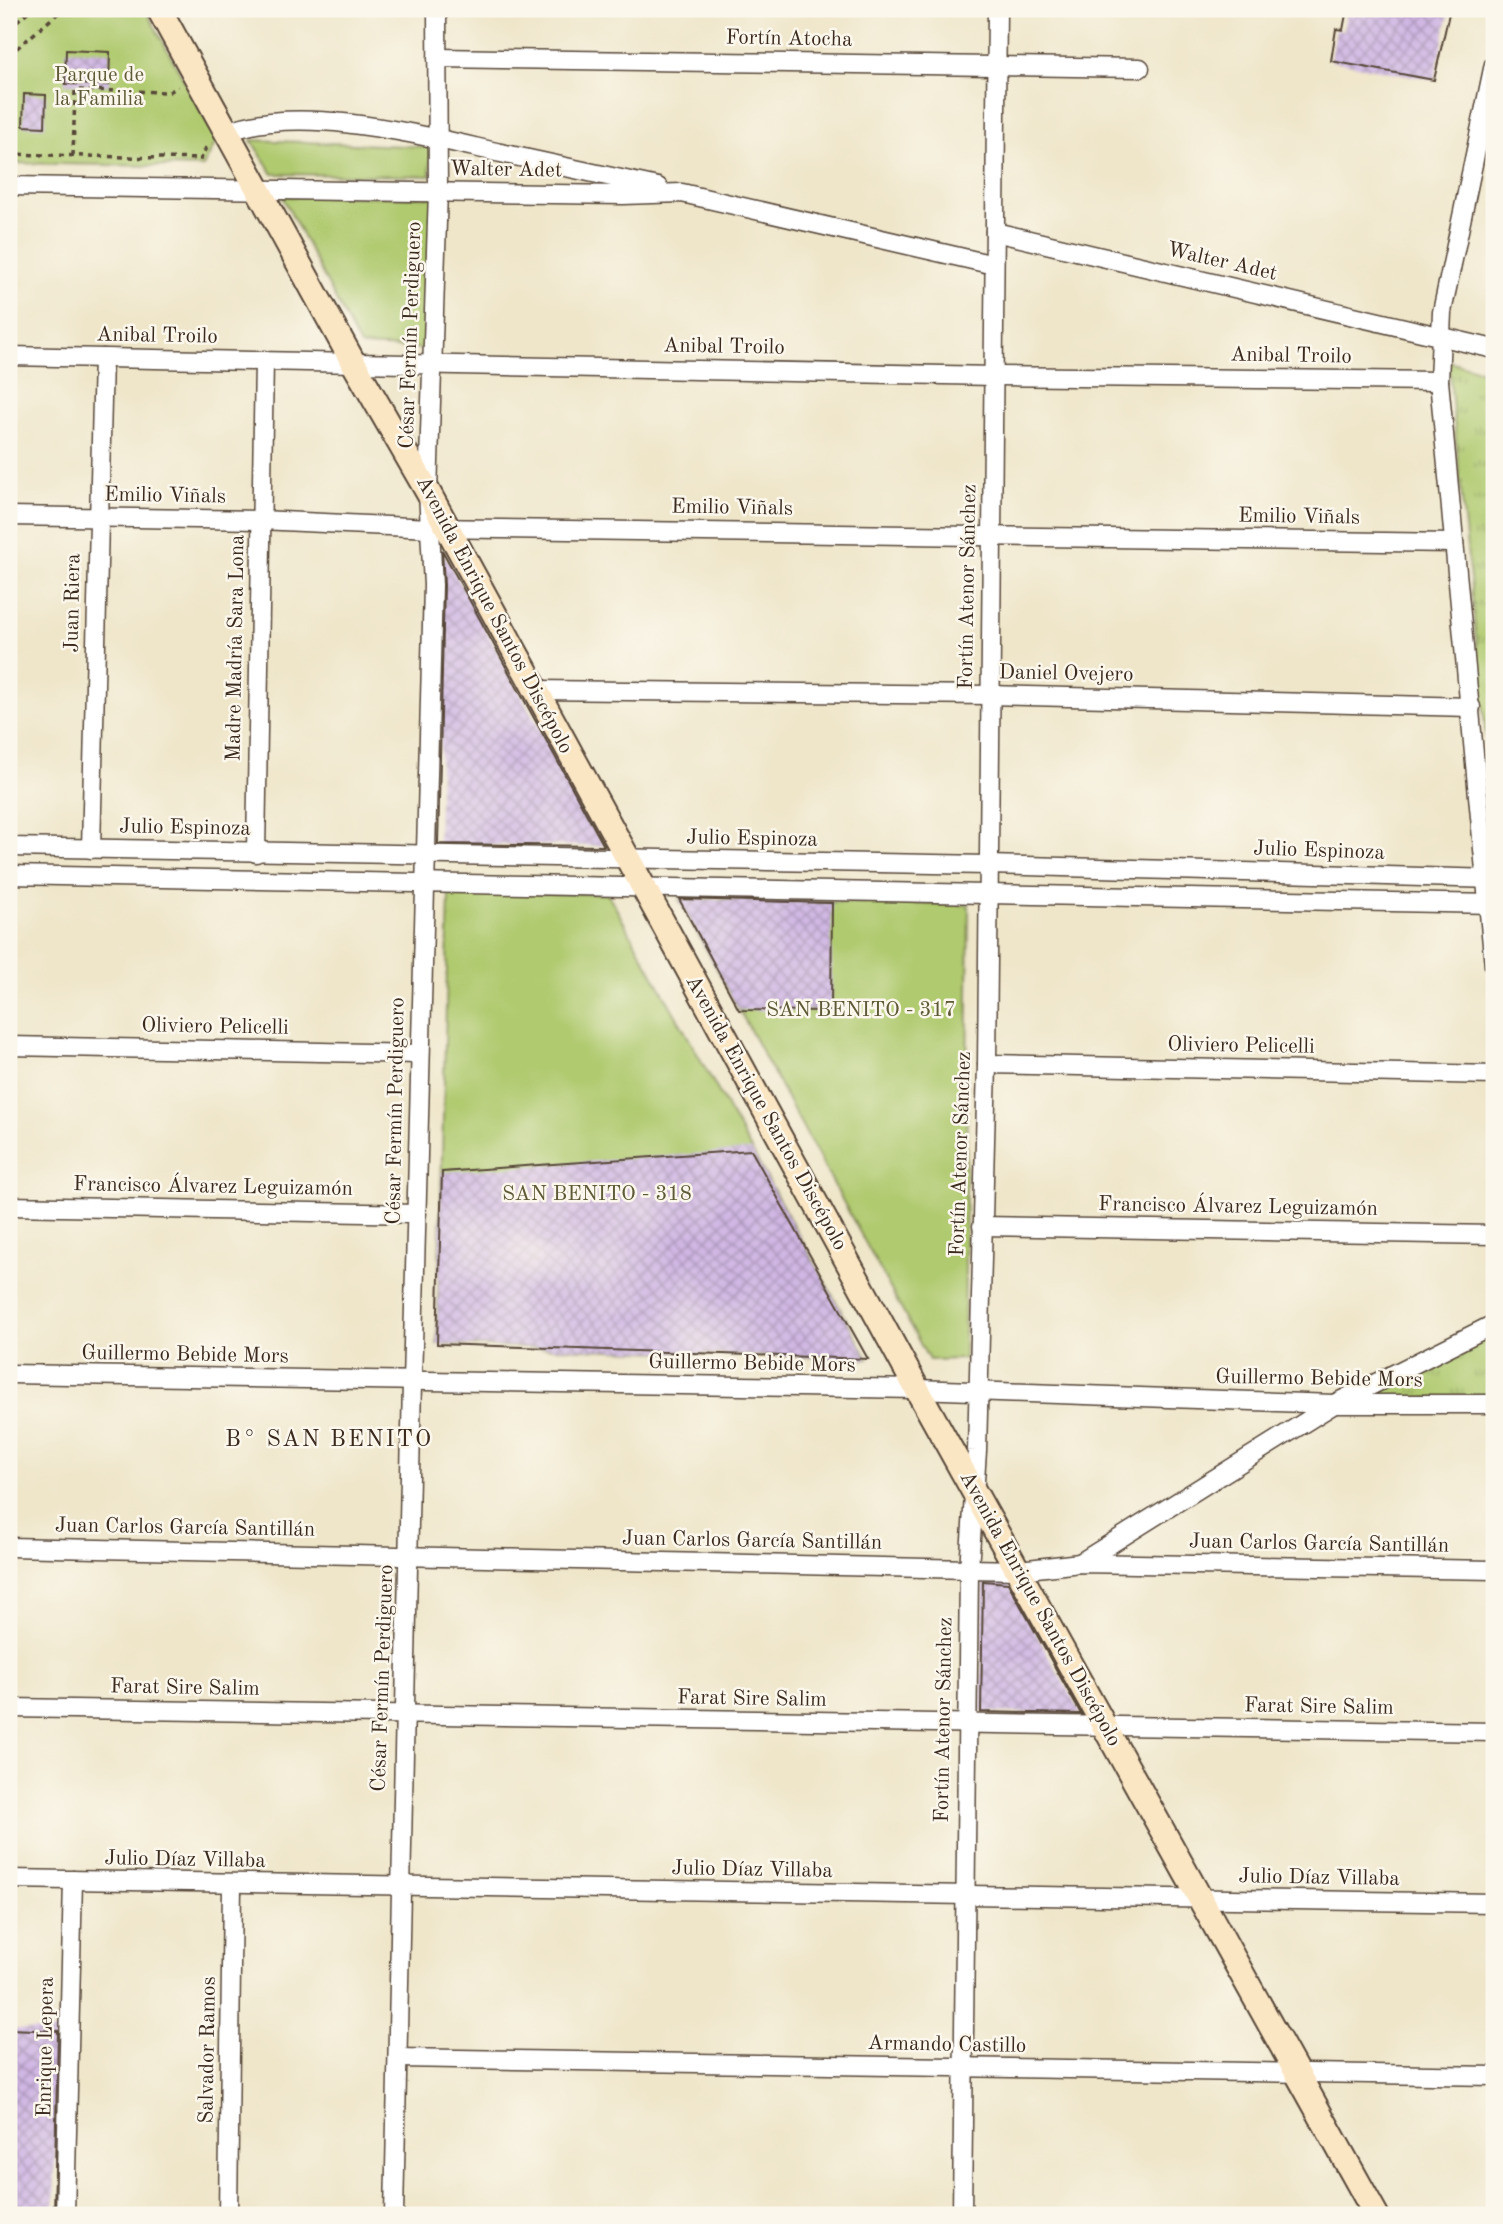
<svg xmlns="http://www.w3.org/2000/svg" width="1503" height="2224" viewBox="0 0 1503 2224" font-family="'Old Standard TT',serif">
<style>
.grass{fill:url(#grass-tufts);stroke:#767a47;stroke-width:2}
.park{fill:#b0ca70;stroke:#767a47;stroke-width:2}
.building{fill:url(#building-cross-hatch)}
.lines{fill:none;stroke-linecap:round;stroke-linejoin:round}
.street-casing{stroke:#564638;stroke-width:21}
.secondary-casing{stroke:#564638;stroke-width:28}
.path{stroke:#564638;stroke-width:3.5;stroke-dasharray:5 5;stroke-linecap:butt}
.street{stroke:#fff;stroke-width:18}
.secondary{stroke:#fbe6c4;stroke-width:24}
.labels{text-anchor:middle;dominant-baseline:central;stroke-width:5;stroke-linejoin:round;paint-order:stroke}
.street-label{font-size:21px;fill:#3b2a1e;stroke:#fbf7ec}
.park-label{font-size:21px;fill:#5e5a37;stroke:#fbf7ec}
.neighbourhood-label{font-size:23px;letter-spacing:2px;fill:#3b2a1e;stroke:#fbf7ec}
</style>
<defs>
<pattern id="grass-tufts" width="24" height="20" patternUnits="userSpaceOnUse" patternTransform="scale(1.75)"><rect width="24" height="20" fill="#b0ca70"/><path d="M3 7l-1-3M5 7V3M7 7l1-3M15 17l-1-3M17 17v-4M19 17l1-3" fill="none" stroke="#90a45b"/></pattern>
<pattern id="building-cross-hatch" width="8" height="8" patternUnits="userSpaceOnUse" patternTransform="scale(1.75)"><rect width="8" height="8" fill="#d0b7e4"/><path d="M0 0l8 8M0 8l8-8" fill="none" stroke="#aa95b8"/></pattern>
</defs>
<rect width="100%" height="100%" fill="#fbf7ec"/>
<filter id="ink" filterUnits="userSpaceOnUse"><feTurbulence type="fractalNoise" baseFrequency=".0143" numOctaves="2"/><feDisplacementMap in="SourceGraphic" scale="14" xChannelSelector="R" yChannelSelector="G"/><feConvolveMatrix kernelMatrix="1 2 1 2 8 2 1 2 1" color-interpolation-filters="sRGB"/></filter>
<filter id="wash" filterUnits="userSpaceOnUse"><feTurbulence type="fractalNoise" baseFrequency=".00686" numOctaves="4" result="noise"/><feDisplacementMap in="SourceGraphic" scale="28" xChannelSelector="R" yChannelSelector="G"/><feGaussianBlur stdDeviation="1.57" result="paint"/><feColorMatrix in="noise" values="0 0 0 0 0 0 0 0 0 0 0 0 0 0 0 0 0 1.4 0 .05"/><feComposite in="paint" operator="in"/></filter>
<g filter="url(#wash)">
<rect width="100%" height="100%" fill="#efe6ca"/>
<!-- grass -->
<g class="grass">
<path d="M1448,361L1494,374V815Z"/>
<path d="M1494,1327V1398H1358Z"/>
</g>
<!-- park -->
<g class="park">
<path d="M9,9H145L217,140L203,167L9,163Z"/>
<path d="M251,140L431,147L430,176L273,174Z"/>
<path d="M282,196L435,197L429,349L360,346Z"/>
<path d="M449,893L608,894L868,1359L437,1344Z"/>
<path d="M679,899L969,905L964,1359L929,1360Z"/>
</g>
<g id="blocks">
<!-- building -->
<g class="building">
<path d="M1347,9H1450L1434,80L1331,61L1336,29L1343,30Z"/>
<path d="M66,50L110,52L109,85L65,84Z"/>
<path d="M24,94L46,95L45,127L23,126Z"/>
<path d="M442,550L604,846L438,844L444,585Z"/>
<path d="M679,899L832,903L831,1011L739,1010Z"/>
<path d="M751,1150L868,1359L437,1344L442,1172Z"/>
<path d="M983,1581L1008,1583L1081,1714L981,1712Z"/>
<path d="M9,2029L58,2031L54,2215H9Z"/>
</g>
</g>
</g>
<g filter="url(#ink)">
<use href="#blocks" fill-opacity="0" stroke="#564638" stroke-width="2"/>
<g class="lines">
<defs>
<g id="street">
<path d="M437,58L1140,68"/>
<path d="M1494,64L1442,312L1439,381L1494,966"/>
<path d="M227,132C301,103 424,136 501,153C553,164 606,176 658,187"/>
<path d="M9,186L623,195L682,193L994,265"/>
<path d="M995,232L1494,349"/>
<path d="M9,356L994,376L1439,381"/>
<path d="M9,516L260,520L431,528L1454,543"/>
<path d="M535,690L989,695L1471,707"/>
<path d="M9,847L988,865L1494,879"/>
<path d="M91,849L103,358"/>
<path d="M256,853L264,360"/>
<path d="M9,875L1494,904"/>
<path d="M9,1046L420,1054"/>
<path d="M987,1064L1494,1075"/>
<path d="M9,1206L417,1214"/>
<path d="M982,1226L1494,1235"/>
<path d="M9,1374L917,1389L1334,1404H1494"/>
<path d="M9,1547L969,1569L1019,1570L1080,1563L1494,1570"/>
<path d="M1080,1563L1334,1404L1494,1324"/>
<path d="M9,1708L1494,1732"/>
<path d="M9,1879C504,1889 999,1895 1494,1903"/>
<path d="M398,2058L1494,2076"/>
<path d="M65,2215L73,1880"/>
<path d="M228,2215L232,1885"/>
<path d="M394,2215L412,1383L433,585L428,492L438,191L437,9"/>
<path d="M962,2215L969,1569L977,1451L987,1064L997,9"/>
</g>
<path id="secondary" d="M159,9L353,362L428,492L917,1389L1376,2215"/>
</defs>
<!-- street casing -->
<use href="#street" class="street-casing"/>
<!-- secondary casing -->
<use href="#secondary" class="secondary-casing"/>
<!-- path -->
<g class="path">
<path d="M9,28L31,9"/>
<path d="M9,55L63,9"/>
<path d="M9,154L201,159L207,145"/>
<path d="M73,156L75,90L169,92L178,87"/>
</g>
<!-- street -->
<use href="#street" class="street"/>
<!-- secondary -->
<use href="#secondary" class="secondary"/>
</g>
</g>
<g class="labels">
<!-- street labels -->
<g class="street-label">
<text transform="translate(789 39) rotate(1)">Fortín Atocha</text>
<text transform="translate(506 170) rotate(1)">Walter Adet</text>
<text transform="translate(1222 262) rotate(13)">Walter Adet</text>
<text transform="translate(411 335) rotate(-88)">César Fermín Perdiguero</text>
<text transform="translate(157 336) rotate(1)">Anibal Troilo</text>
<text transform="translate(724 347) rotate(1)">Anibal Troilo</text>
<text transform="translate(1291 356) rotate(1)">Anibal Troilo</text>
<text transform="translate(165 496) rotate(1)">Emilio Viñals</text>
<text transform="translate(732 508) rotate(1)">Emilio Viñals</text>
<text transform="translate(1299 517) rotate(1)">Emilio Viñals</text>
<text transform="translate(968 587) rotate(-89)">Fortín Atenor Sánchez</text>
<text transform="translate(73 603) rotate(-89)">Juan Riera</text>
<text transform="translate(494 615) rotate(62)">Avenida Enrique Santos Discépolo</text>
<text transform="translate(236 648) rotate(-89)">Madre Madría Sara Lona</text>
<text transform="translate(1066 674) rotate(1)">Daniel Ovejero</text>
<text transform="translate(185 828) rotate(1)">Julio Espinoza</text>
<text transform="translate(752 839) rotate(1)">Julio Espinoza</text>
<text transform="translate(1319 851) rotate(2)">Julio Espinoza</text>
<text transform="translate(215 1027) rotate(1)">Oliviero Pelicelli</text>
<text transform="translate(1241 1046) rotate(1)">Oliviero Pelicelli</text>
<text transform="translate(396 1111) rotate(-89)">César Fermín Perdiguero</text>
<text transform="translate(766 1113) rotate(61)">Avenida Enrique Santos Discépolo</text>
<text transform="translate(961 1154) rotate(-88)">Fortín Atenor Sánchez</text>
<text transform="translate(213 1187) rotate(1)">Francisco Álvarez Leguizamón</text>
<text transform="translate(1238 1207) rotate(1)">Francisco Álvarez Leguizamón</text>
<text transform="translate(185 1355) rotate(1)">Guillermo Bebide Mors</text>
<text transform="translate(752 1364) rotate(1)">Guillermo Bebide Mors</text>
<text transform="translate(1319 1379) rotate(1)">Guillermo Bebide Mors</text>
<text transform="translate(185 1528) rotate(1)">Juan Carlos García Santillán</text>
<text transform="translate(752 1541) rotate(1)">Juan Carlos García Santillán</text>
<text transform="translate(1319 1544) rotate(1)">Juan Carlos García Santillán</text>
<text transform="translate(1040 1609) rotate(61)">Avenida Enrique Santos Discépolo</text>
<text transform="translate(383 1678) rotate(-88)">César Fermín Perdiguero</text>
<text transform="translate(185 1688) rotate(1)">Farat Sire Salim</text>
<text transform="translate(752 1699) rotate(1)">Farat Sire Salim</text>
<text transform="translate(1319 1707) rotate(1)">Farat Sire Salim</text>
<text transform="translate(944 1720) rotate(-89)">Fortín Atenor Sánchez</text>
<text transform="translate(185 1860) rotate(1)">Julio Díaz Villaba</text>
<text transform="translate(752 1870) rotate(1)">Julio Díaz Villaba</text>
<text transform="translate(1319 1878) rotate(1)">Julio Díaz Villaba</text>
<text transform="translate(947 2045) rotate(1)">Armando Castillo</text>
<text transform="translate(46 2047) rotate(-89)">Enrique Lepera</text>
<text transform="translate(208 2050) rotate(-89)">Salvador Ramos</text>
</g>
<!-- park labels -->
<g class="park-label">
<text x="99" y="75">Parque de<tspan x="99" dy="24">la Familia</tspan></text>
<text x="861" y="1010">SAN BENITO - 317</text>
<text x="597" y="1194">SAN BENITO - 318</text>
</g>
<!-- neighbourhood labels -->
<g class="neighbourhood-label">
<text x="329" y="1439">B° SAN BENITO</text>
</g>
</g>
<!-- margin -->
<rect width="1503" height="2224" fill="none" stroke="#fbf7ec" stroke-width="35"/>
</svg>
